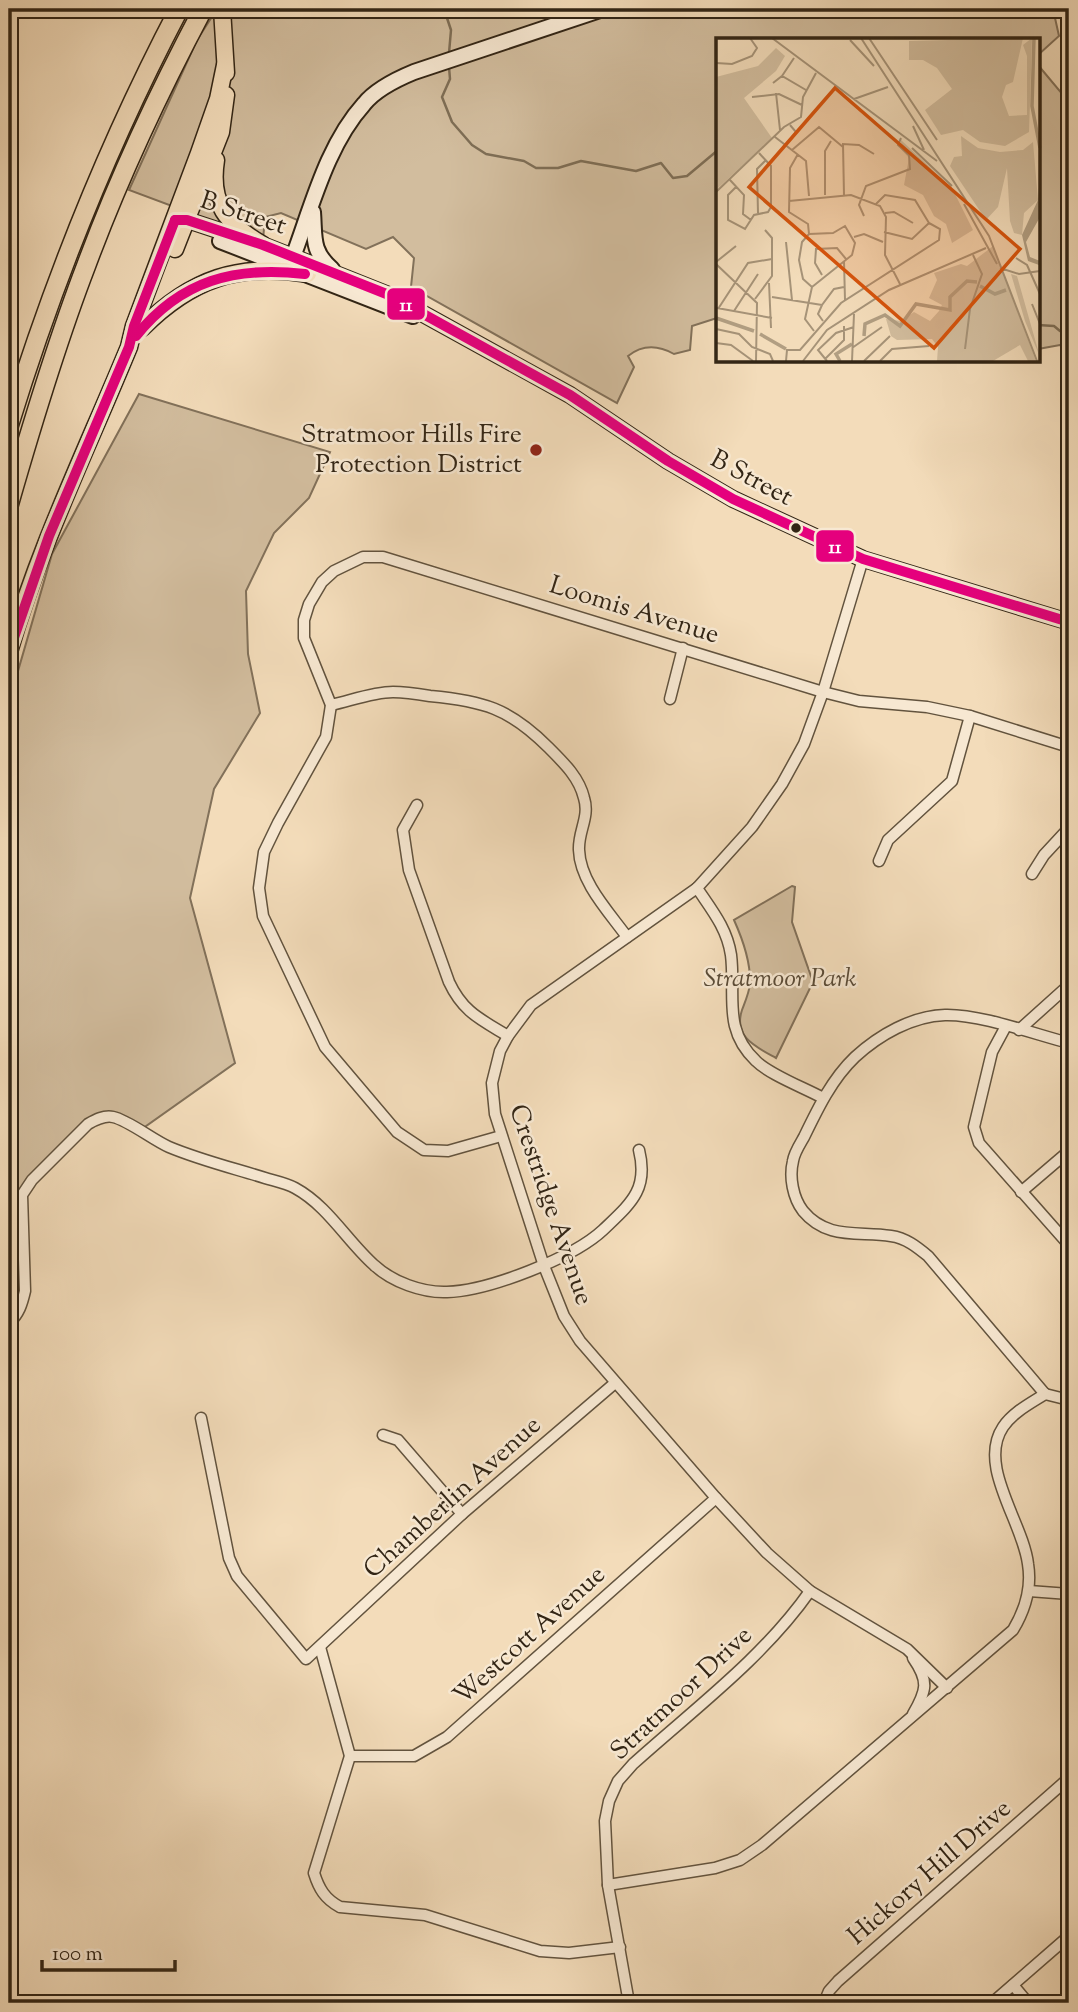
<svg xmlns="http://www.w3.org/2000/svg" width="1078" height="2012" viewBox="0 0 1078 2012" font-family="'Sorts Mill Goudy',serif">
<style>
.green{fill:#d2bd9e;stroke:#82715a;stroke-width:2}
.lines{fill:none;stroke-linecap:round;stroke-linejoin:round}
.stream{stroke:#7e6e56;stroke-width:2.5}
.street-casing{stroke:#62533e;stroke-width:13}
.secondary-casing{stroke:#322515;stroke-width:18}
.primary-casing{stroke:#322515;stroke-width:19}
.highway-casing{stroke:#322515;stroke-width:21}
.street{stroke:#f7e8d2;stroke-width:10}
.secondary{stroke:#f7e8d2;stroke-width:14}
.primary{stroke:#f3dcba;stroke-width:16}
.highway{stroke:#f3dcba;stroke-width:18}
.bus-1-casing{stroke:#f7e8d2;stroke-width:16}
.bus-1{stroke:#e5007d;stroke-width:10}
.poi-dot{fill:#8f2418;stroke:#f7e8d2;stroke-width:2.5}
.bus-dot{fill:#322515;stroke:#f7e8d2;stroke-width:2.5}
.labels{text-anchor:middle;dominant-baseline:central;stroke-width:5;stroke-linejoin:round;paint-order:stroke}
.street-label{font-size:26px;fill:#322515;stroke:#f7e8d2}
.poi-label{font-size:26px;fill:#322515;stroke:#f7e8d2;text-anchor:end}
.park-label{font-size:26px;font-style:italic;fill:#5a4b37;stroke:#f7e8d2}
.inset-river{fill:none;stroke:#b19e82;stroke-width:3.5}
.inset-road{fill:none;stroke:#a69378;stroke-width:2}
.view{fill:#d6540d;fill-opacity:0.15;stroke:#d6540d;stroke-width:3.5}
.inset-edge{fill:none;stroke:#322515;stroke-width:3.5}
.line-badge{stroke:#f7e8d2;stroke-width:2.5}
.badge-label{font-size:19px;text-anchor:middle;font-weight:bold;fill:#fff}
</style>
<rect width="100%" height="100%" fill="#f3dcba"/>
<filter id="stains"><feTurbulence type="fractalNoise" baseFrequency=".00286" numOctaves="4"/><feColorMatrix values="0 0 0 0 .2 0 0 0 0 .09 0 0 0 0 .02 0 0 0 .5 -.17"/></filter>
<radialGradient id="worn" r=".72"><stop offset=".6" stop-color="#630" stop-opacity="0"/><stop offset="1" stop-color="#630" stop-opacity=".3"/></radialGradient>
<!-- green -->
<g class="green">
<path d="M217,9H1053L1059,36L1038,55V40H718L717,318L692,326L690,350L674,354C658,345 643,344 628,356L634,367L617,403L411,287L414,258L393,237L366,249L281,213L265,217L263,240L129,190L197,40Z"/>
<path d="M1038,65L1069,102V346L1060,345L1038,349Z"/>
<path d="M139,394L330,452L309,498L274,533L246,591L248,654L260,713L214,789L190,898L235,1063L139,1131L113,1117L88,1124L32,1180L21,1207L25,1291L9,1321V702L52,554Z"/>
<path d="M792,886L795,887L792,922L813,982L776,1058C756,1047 733,1037 742,1010C745,1002 749,993 750,984C751,962 743,940 734,920Z"/>
</g>
<g class="lines">
<!-- stream -->
<g class="stream">
<path d="M444,9L451,30L449,53"/>
<path d="M449,67L450,79L442,97L452,122L472,145L486,154L524,161L536,168H558L581,161L636,171L661,163L673,178L687,176L718,150"/>
<path d="M1038,325L1054,326L1060,331L1069,330"/>
</g>
<defs>
<g id="street">
<path d="M863,559L823,692L804,744L782,784L752,827L697,888L531,1005L508,1036L500,1051L492,1083L495,1114L544,1266L564,1316L580,1341L716,1498L767,1553L810,1591L907,1649L947,1688"/>
<path d="M670,699L683,648"/>
<path d="M331,705C350,701 373,692 393,692C405,692 418,694 430,696C483,701 509,708 548,747C563,762 579,777 584,798C590,817 578,831 579,850C580,882 609,912 627,937"/>
<path d="M417,805L403,830L409,870L449,982C463,1012 480,1019 508,1036"/>
<path d="M879,861L888,840L952,781L970,716"/>
<path d="M1032,874L1044,855L1069,828"/>
<path d="M697,888C711,909 727,928 731,955C736,995 722,1029 756,1061C770,1075 805,1088 823,1098"/>
<path d="M1006,1026L992,1052L974,1127L979,1143L1069,1245"/>
<path d="M1019,1030L1069,985"/>
<path d="M501,1136L448,1151L424,1150L397,1132L325,1047L263,916L259,888L264,852L278,823L326,737L331,705L304,638V620L309,604L322,582L334,571L363,557H383L823,692L859,701L927,707L970,716L1069,747"/>
<path d="M1021,1192L1069,1151"/>
<path d="M9,1323C19,1314 22,1304 25,1291L22,1195L32,1180L88,1124C95,1120 104,1115 113,1117C128,1120 153,1140 169,1147C200,1160 233,1168 265,1178C275,1181 286,1183 295,1188C328,1206 347,1241 374,1265C392,1282 423,1293 447,1292C488,1291 573,1258 603,1230C630,1204 649,1190 639,1150"/>
<path d="M1045,1394L928,1256C917,1247 906,1238 891,1236C858,1231 827,1240 803,1211C793,1198 789,1177 793,1161C794,1153 800,1144 804,1137C818,1108 832,1079 855,1057C879,1035 912,1016 945,1015C980,1014 1034,1034 1069,1043"/>
<path d="M1045,1394L1069,1400"/>
<path d="M201,1418L229,1558L237,1576L306,1659L462,1514L615,1383"/>
<path d="M383,1435L398,1440L462,1514"/>
<path d="M1029,1591L1069,1594"/>
<path d="M320,1647L350,1756L314,1873C319,1889 325,1899 340,1907L425,1915L540,1951L569,1953L620,1947"/>
<path d="M913,1658C929,1681 927,1690 913,1714"/>
<path d="M350,1756H414L447,1737L716,1498"/>
<path d="M608,1885L715,1868L740,1860L762,1845L1013,1630C1025,1610 1032,1588 1028,1564C1023,1522 977,1466 1003,1427C1013,1412 1031,1403 1045,1394"/>
<path d="M1013,1985L1028,2003"/>
<path d="M629,2003L608,1885L605,1821L609,1801L618,1781L633,1764C694,1709 763,1658 810,1591"/>
<path d="M824,2003L829,1991L838,1981L1069,1778"/>
<path d="M992,2003L1069,1936"/>
</g>
<g id="secondary">
<path d="M313,212C315,237 311,251 332,269"/>
<path d="M177,220H187L263,245L389,295L570,395L668,461L733,499L863,559L1069,622"/>
<path d="M220,241L413,316"/>
<path d="M293,257C312,206 327,145 364,104C376,89 397,79 414,72L603,9"/>
</g>
<g id="primary">
<path d="M222,9L226,73"/>
<path d="M216,160C209,204 227,224 263,245"/>
<path d="M175,249L221,132L226,95"/>
<path d="M142,328C191,279 239,262 308,274"/>
<path d="M9,652C39,547 87,449 129,347L134,326L199,153L218,99L225,65"/>
</g>
<g id="highway">
<path d="M9,425C54,279 108,144 179,9"/>
<path d="M9,504C32,424 56,344 86,266C119,177 159,92 203,9"/>
</g>
</defs>
<!-- street casing -->
<use href="#street" class="street-casing"/>
<!-- secondary casing -->
<use href="#secondary" class="secondary-casing"/>
<!-- primary casing -->
<use href="#primary" class="primary-casing"/>
<!-- highway casing -->
<use href="#highway" class="highway-casing"/>
<!-- street -->
<use href="#street" class="street"/>
<!-- secondary -->
<use href="#secondary" class="secondary"/>
<!-- primary -->
<use href="#primary" class="primary"/>
<!-- highway -->
<use href="#highway" class="highway"/>
<defs>
<g id="bus-1">
<path d="M175,220H187L263,245L389,295L570,395L668,461L733,499L863,559L1069,622"/>
<path d="M136,336C181,280 235,266 305,274"/>
<path d="M9,652L49,536L129,347L134,326L175,220"/>
</g>
</defs>
<!-- bus-1 casing -->
<use href="#bus-1" class="bus-1-casing"/>
<!-- bus-1 -->
<use href="#bus-1" class="bus-1"/>
</g>
<!-- markers -->
<circle class="poi-dot" cx="536" cy="450" r="7"/>
<circle class="bus-dot" cx="796" cy="528" r="6"/>
<g class="labels">
<!-- street labels -->
<g class="street-label">
<text transform="translate(243 214) rotate(18)">B Street</text>
<text transform="translate(751 479) rotate(28)">B Street</text>
<text transform="translate(634 611) rotate(17)">Loomis Avenue</text>
<text transform="translate(550 1205) rotate(71)">Crestridge Avenue</text>
<text transform="translate(453 1498) rotate(-42)">Chamberlin Avenue</text>
<text transform="translate(530 1636) rotate(-42)">Westcott Avenue</text>
<text transform="translate(682 1694) rotate(-43)">Stratmoor Drive</text>
<text transform="translate(930 1873) rotate(-41)">Hickory Hill Drive</text>
</g>
<!-- poi labels -->
<g class="poi-label">
<text x="522" y="435">Stratmoor Hills Fire<tspan x="522" dy="30">Protection District</tspan></text>
</g>
<!-- park labels -->
<g class="park-label">
<text x="780" y="979">Stratmoor Park</text>
</g>
</g>
<!-- overview -->
<g transform="translate(716 38)">
<rect width="324" height="324" fill="#f3dcba"/>
<path d="M307,0L297,44L290,47L286,59L293,78L311,77V18L307,7L316,0L313,94L289,108L264,104L247,92L225,97L209,72L236,51L221,30L207,22H193V3ZM60,10L69,18L60,33L28,60L56,100L2,150L0,39L42,28ZM245,98L262,110L284,114L307,112L317,104L322,162L308,175L306,197L298,195L294,183L291,130L282,169L270,182L234,128L238,119L246,118ZM185,102L236,150L257,192L236,205L230,186L218,178L207,157L188,147L193,120L184,110ZM277,208L320,323H312L304,307L277,323H221L222,309L216,301L181,302L175,298L170,281L185,283L198,274L214,283L223,273L226,267L213,260L221,242L218,235L245,226L251,228ZM295,236L301,238L324,319L309,283Z" fill="#d2bd9e"/>
<path d="M324,136V179L310,204L314,219L324,223L323,227L312,223L306,197L322,162Z" fill="#b19e82"/>
<path class="inset-river" d="M318,0L316,68L324,110M264,248L279,256L290,252M0,280L38,293M44,296L70,311M148,298L149,286L169,277L184,288L200,266L234,272V259L251,243L261,244M124,323L120,316L136,306"/>
<path class="inset-road" d="M56,0L221,123M145,0L273,198L321,323M153,0L221,102M134,2L158,28M0,25L16,26L36,18L41,10L34,0M66,38L78,20M57,45L66,38L90,52M60,55L64,92M36,59L63,56L86,67M138,61L172,49M197,88L208,112M59,99L90,123L93,158M69,108L80,94L74,87M196,110L236,148M76,112L103,89L127,109M82,116L74,130L73,174L92,186L93,196M14,142L28,157L27,176L35,182M20,149L12,157V182L29,191L38,177L52,174L55,169V128L43,115M0,154L68,89L85,79L87,59L100,35M109,157V113L115,103M128,157L127,106L143,107L158,116M73,163L135,157L164,168L170,179L169,217L184,246M160,166L169,157L199,162L213,185M248,166L281,226M42,175L41,131L50,122M169,175L178,174L197,185M148,178L143,167L150,148L194,131L193,117L182,107L185,100M168,194L196,201L213,185M93,196L117,195L129,188L139,205L136,217L96,249L89,281L98,293M93,196L86,204L83,222L87,241L96,249M138,199L148,196L167,204M70,204L76,262M300,220L311,227L324,256M128,223L129,262M0,224L20,208M0,226L41,265L40,323M284,230L303,236L324,233M106,237L99,225L100,211L121,210L130,221M53,245L55,290M56,259L106,267M39,261L56,238V200L49,192M316,266L324,286M1,270L56,280M2,271L32,225L56,221M18,273L42,236M107,283L102,276L106,267L118,251L128,249M0,291L23,296L36,309L54,316L57,323M0,305L15,307L37,323M136,310L166,289M249,311L254,271L266,236L257,217M109,321L128,302V288M70,323L71,312H84L125,265L223,202L224,191L213,185M87,323L111,292L173,252L270,210M111,323L102,312L120,295L138,289M136,323L138,276M148,323L174,298M164,323L176,311L213,308"/>
<path class="view" d="M119,50L304,211L218,310L33,149Z"/>
<rect width="324" height="324" class="inset-edge"/>
</g>
<g class="line-badge">
<rect x="386" y="287" width="40" height="34" rx="7" fill="#e5007d"/>
<rect x="815" y="529" width="40" height="34" rx="7" fill="#e5007d"/>
</g>
<g class="badge-label">
<text x="406" y="311">11</text>
<text x="835" y="553">11</text>
</g>
<!-- margin -->
<rect width="1078" height="2012" fill="none" stroke="#f3dcba" stroke-width="35"/>
<rect x="10" y="10" width="1057" height="1991" fill="none" stroke="#322515" stroke-width="3.5"/>
<rect x="18" y="18" width="1043" height="1977" fill="none" stroke="#322515" stroke-width="2"/>
<!-- scale -->
<path d="M42 1960v10h133v-10" fill="none" stroke="#322515" stroke-width="3.5"/>
<text x="52" y="1960" font-size="21" fill="#322515" stroke="#f7e8d2" stroke-width="5" paint-order="stroke">100 m</text>
<rect width="100%" height="100%" filter="url(#stains)"/>
<rect width="100%" height="100%" fill="url(#worn)"/>
</svg>
